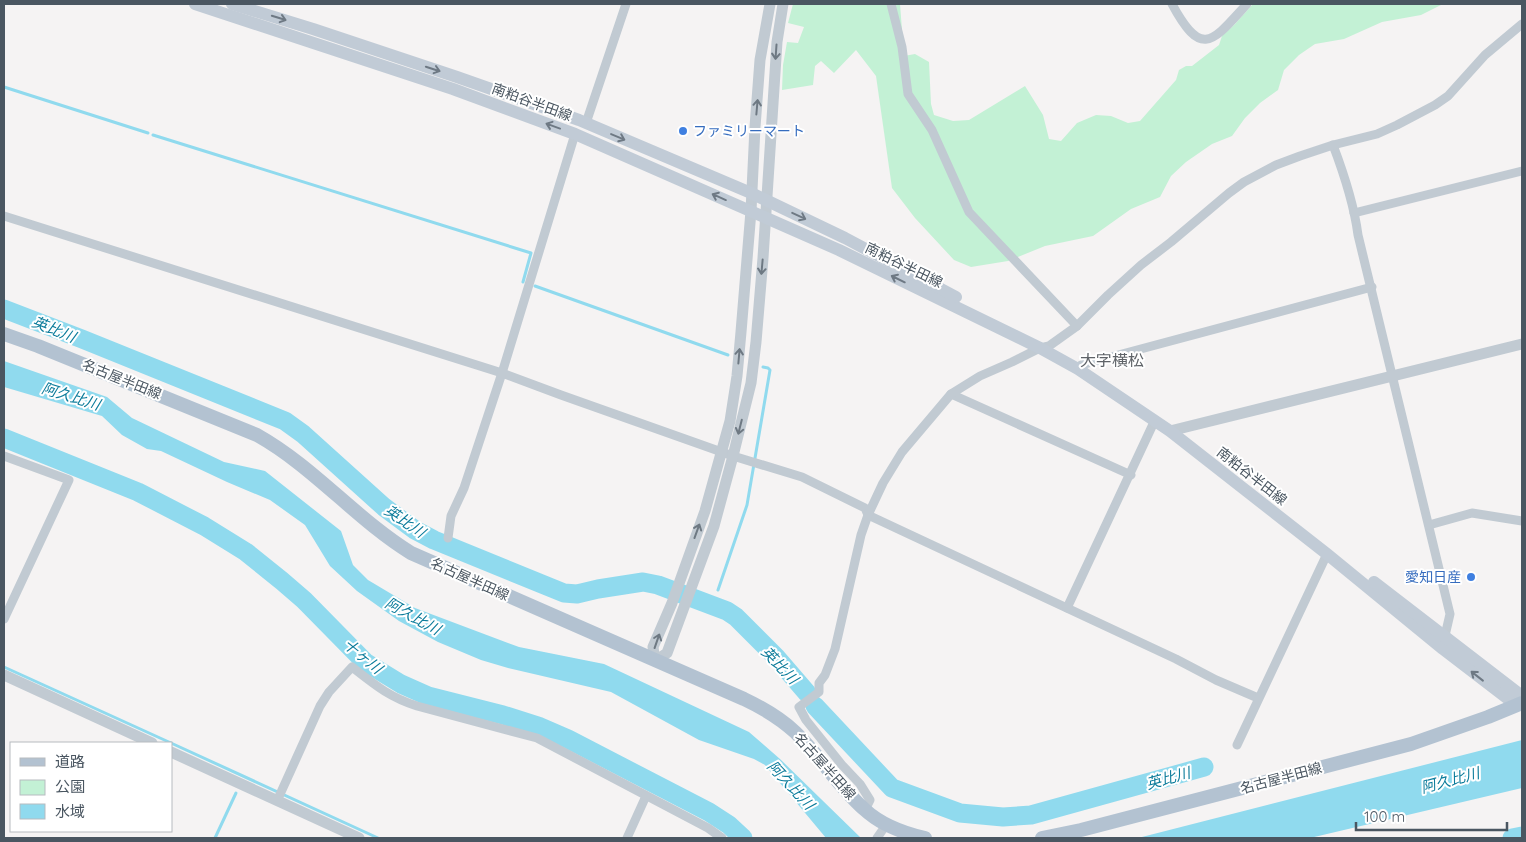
<svg xmlns="http://www.w3.org/2000/svg" width="1526" height="842" viewBox="0 0 1526 842" font-family="Quicksand,'Noto Sans JP',sans-serif">
<style>
.green{fill:#c3f1d5}
.water{fill:#90daee}
.lines{fill:none;stroke-linecap:round;stroke-linejoin:round}
.stream{stroke:#90daee;stroke-width:3}
.river{stroke:#90daee;stroke-width:19}
.minor{stroke:#c1cad2;stroke-width:9}
.tertiary{stroke:#c1cad2;stroke-width:11}
.secondary{stroke:#c1cbd6;stroke-width:12}
.primary{stroke:#b3c2d1;stroke-width:14}
.oneway{stroke:#6e7984}
.oneway2{stroke:#6e7983}
.shop-dot{fill:#3f7fe0;stroke:#fff;stroke-width:2}
.labels{text-anchor:middle;dominant-baseline:central;stroke-width:4;stroke-linejoin:round;paint-order:stroke}
.street-label{font-size:14px;fill:#4a5661;stroke:#fff}
.shop-label{font-size:14px;fill:#366cbe;stroke:#fff;text-anchor:start}
.water-label{font-size:15px;font-style:italic;fill:#0c7c9b;stroke:#fff}
.quarter-label{font-size:16px;fill:#5f6368;stroke:#fff}
</style>
<rect width="100%" height="100%" fill="#f5f3f3"/>
<!-- green -->
<path class="green" d="M793,4H900L904,56L915,54L929,62L931,104L934,115L953,121L969,120L1025,86L1043,115L1049,139L1061,141L1077,123L1096,115L1111,116L1128,123L1140,121L1176,80L1179,70L1186,66H1192L1219,45L1222,36L1235,24L1253,4H1443L1421,15L1382,22L1344,39L1315,44L1299,55L1284,70L1278,90L1260,103L1245,118L1232,136L1212,144L1186,162L1171,176L1160,197L1131,209L1093,236L1045,246L1008,261L971,267L954,260L915,218L892,188L876,76L856,50L834,73L821,61L815,66L813,85L782,90L783,65L787,42L798,43L804,27L788,23Z"/>
<!-- water -->
<g class="water">
<path d="M4,361L107,397L132,418L224,462L265,471L341,531L353,565L368,580L415,608L519,647L604,664L749,732L780,759L861,838H826L765,765L754,759L699,740L611,692L508,668L481,660L438,642L399,621L357,591L330,566L305,525L270,500L227,482L161,451L147,449L122,435L102,416L4,387Z"/>
<path d="M1522,740V788L1310,838H1138Z"/>
</g>
<g class="lines">
<!-- stream -->
<g class="stream">
<path d="M4,87L148,133"/>
<path d="M153,135L531,253L523,282"/>
<path d="M535,286L728,355"/>
<path d="M718,590L747,505L770,370L768,368L763,367"/>
<path d="M4,667L171,743"/>
<path d="M171,743L378,838"/>
<path d="M215,838L236,793"/>
</g>
<!-- river -->
<g class="river">
<path d="M4,309L82,339L285,421L303,434L384,507L415,530L434,540L564,593L577,594L598,589L643,582L658,585L727,611L736,617L776,657L807,693"/>
<path d="M4,438L138,492L204,526L246,552L282,581L304,600L365,662L401,684L428,696L503,715L538,726L568,739L709,812L729,825L743,838"/>
<path d="M815,706L892,788L960,813L1003,817L1031,815L1204,767"/>
<path d="M1512,838L1522,836"/>
</g>
<!-- minor -->
<g class="minor">
<path d="M891,4L902,47L908,94L932,130L969,212L1077,326"/>
<path d="M1172,4C1202,60 1213,41 1247,4"/>
<path d="M586,123L626,4"/>
<path d="M1333,145C1344,174 1354,204 1358,235L1450,614L1444,640"/>
<path d="M1354,213L1522,171"/>
<path d="M4,216L502,373L561,395L733,456L802,477L865,508L868,515L1176,659L1216,680L1258,698"/>
<path d="M1081,365L1372,287"/>
<path d="M951,394L1131,475"/>
<path d="M4,456L69,480L4,619"/>
<path d="M1429,525L1472,513L1522,521"/>
<path d="M448,538L451,516L464,488L502,373L575,134"/>
<path d="M1067,608L1155,420"/>
<path d="M1237,745L1327,554"/>
<path d="M277,801L320,706L329,692L352,667C375,685 389,697 417,706L537,738L708,828L722,838"/>
<path d="M865,810L870,800L860,784L842,765L806,720L799,707L819,692V683L825,675L835,649L861,535L868,515L883,483L902,452L951,394L980,376L1012,362L1040,348L1049,346L1077,326L1108,295L1141,265L1171,242L1229,193L1244,182L1276,165L1300,156L1333,145L1377,134L1397,125L1435,105L1448,96L1485,55L1522,24"/>
<path d="M627,838L646,796"/>
<path d="M877,838L886,825"/>
</g>
<!-- tertiary -->
<g class="tertiary">
<path d="M770,4L760,60L755,127L751,211L741,332L737,376L730,421L705,511L672,603L653,647L655,661L667,653L714,526L733,456L751,383L756,342L763,258L777,42L783,4"/>
<path d="M1170,431L1522,344"/>
<path d="M4,675L152,743"/>
<path d="M171,752L359,838"/>
</g>
<!-- secondary -->
<g class="secondary">
<path d="M195,4L453,89L575,134L839,250L1040,348L1078,369L1170,431L1327,554L1443,649L1516,705"/>
<path d="M232,4L313,29L457,77L579,120L751,193L845,238L956,297"/>
<path d="M1374,582L1522,696"/>
</g>
<!-- primary -->
<g class="primary">
<path d="M4,334L38,346L257,435C314,467 356,519 411,553L744,699C763,708 780,718 795,732C820,756 838,786 864,809C880,824 903,833 925,838"/>
<path d="M1042,838L1081,830L1411,744L1488,717L1522,703"/>
</g>
</g>
<!-- one-way arrows -->
<defs><path id="oneway-shaft" d="M-6 0H5M1.5-3L5.5 0L1.5 3" fill="none" stroke-width="1.6" stroke-linecap="round" stroke-linejoin="round" transform="scale(1.25)"/></defs>
<g class="oneway">
<use href="#oneway-shaft" transform="translate(279 18) rotate(17)"/>
<use href="#oneway-shaft" transform="translate(433 69) rotate(18)"/>
<use href="#oneway-shaft" transform="translate(553 126) rotate(-160)"/>
<use href="#oneway-shaft" transform="translate(618 137) rotate(23)"/>
<use href="#oneway-shaft" transform="translate(719 197) rotate(-156)"/>
<use href="#oneway-shaft" transform="translate(799 216) rotate(25)"/>
<use href="#oneway-shaft" transform="translate(898 279) rotate(-154)"/>
<use href="#oneway-shaft" transform="translate(1477 676) rotate(-142)"/>
</g>
<g class="oneway2">
<use href="#oneway-shaft" transform="translate(776 52) rotate(94)"/>
<use href="#oneway-shaft" transform="translate(757 107) rotate(-85)"/>
<use href="#oneway-shaft" transform="translate(762 267) rotate(95)"/>
<use href="#oneway-shaft" transform="translate(739 356) rotate(-85)"/>
<use href="#oneway-shaft" transform="translate(740 427) rotate(104)"/>
<use href="#oneway-shaft" transform="translate(697 531) rotate(-70)"/>
<use href="#oneway-shaft" transform="translate(657 641) rotate(-71)"/>
</g>
<!-- markers -->
<g class="shop-dot">
<circle cx="683" cy="131" r="5"/>
<circle cx="1471" cy="577" r="5"/>
</g>
<g class="labels">
<!-- street labels -->
<g class="street-label">
<text transform="translate(532 102) rotate(20)">南粕谷半田線</text>
<text transform="translate(904 265) rotate(26)">南粕谷半田線</text>
<text transform="translate(122 379) rotate(22)">名古屋半田線</text>
<text transform="translate(1252 476) rotate(38)">南粕谷半田線</text>
<text transform="translate(470 579) rotate(24)">名古屋半田線</text>
<text transform="translate(825 766) rotate(48)">名古屋半田線</text>
<text transform="translate(1281 778) rotate(-15)">名古屋半田線</text>
</g>
<!-- shop labels -->
<g class="shop-label">
<text x="693" y="131">ファミリーマート</text>
<text x="1461" y="577" text-anchor="end">愛知日産</text>
</g>
<!-- water labels -->
<g class="water-label">
<text transform="translate(54 329) rotate(22)">英比川</text>
<text transform="translate(71 396) rotate(17)">阿久比川</text>
<text transform="translate(405 521) rotate(34)">英比川</text>
<text transform="translate(413 616) rotate(29)">阿久比川</text>
<text transform="translate(363 656) rotate(39)">十ヶ川</text>
<text transform="translate(780 665) rotate(46)">英比川</text>
<text transform="translate(1168 778) rotate(-15)">英比川</text>
<text transform="translate(1450 780) rotate(-15)">阿久比川</text>
<text transform="translate(791 785) rotate(47)">阿久比川</text>
</g>
<!-- quarter labels -->
<g class="quarter-label">
<text x="1112" y="360">大字横松</text>
</g>
</g>
<!-- border -->
<rect width="1526" height="842" fill="none" stroke="#4a5661" stroke-width="10"/>
<!-- legend -->
<rect x="10" y="742" width="162" height="90" fill="#ffffff" stroke="#b7bbc0"/>
<rect x="20" y="758" width="25" height="8" fill="#b3c2d1" stroke="#b7bbc0"/>
<text x="55" y="767" font-size="15" fill="#4a5661">道路</text>
<rect x="20" y="780" width="25" height="15" fill="#c3f1d5" stroke="#b7bbc0"/>
<text x="55" y="792" font-size="15" fill="#4a5661">公園</text>
<rect x="20" y="804" width="25" height="15" fill="#90daee" stroke="#b7bbc0"/>
<text x="55" y="817" font-size="15" fill="#4a5661">水域</text>
<!-- scale -->
<path d="M1356 822v8h151v-8" fill="none" stroke="#4a5661" stroke-width="2.5"/>
<text x="1364" y="822" font-size="15" fill="#4a5661" stroke="#ffffff" stroke-width="4" paint-order="stroke">100 m</text>
</svg>
